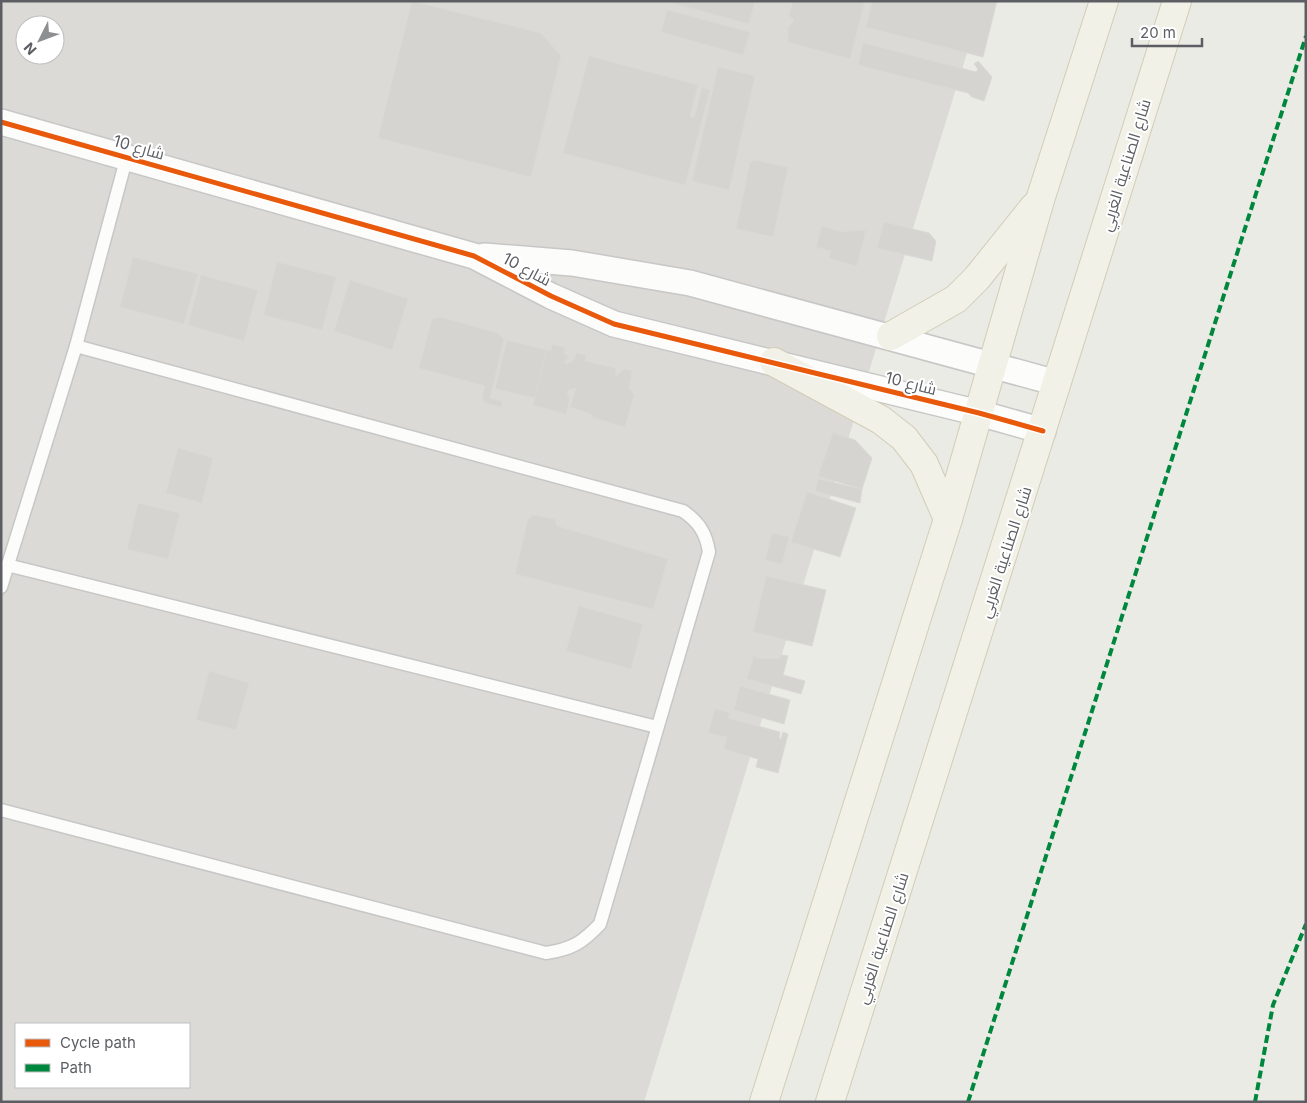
<svg xmlns="http://www.w3.org/2000/svg" width="1307" height="1103" viewBox="0 0 1307 1103" font-family="Inter,Cairo,sans-serif">
<style>
.industrial{fill:#dbdad6;fill-rule:evenodd}
.building{fill:#d5d4d1;stroke:#dad9d6}
.lines{fill:none;stroke-linecap:round;stroke-linejoin:round}
.lane-casing{stroke:#c7c7c7;stroke-width:15}
.street-casing{stroke:#c7c7c7;stroke-width:28}
.primary-casing{stroke:#d1cdb6;stroke-width:30}
.lane{stroke:#fcfcfb;stroke-width:12}
.street{stroke:#fcfcfb;stroke-width:25}
.primary{stroke:#f2f1e8;stroke-width:28}
.quiet{stroke:#00873e;stroke-width:4;stroke-dasharray:8 4;stroke-linecap:butt}
.cycleway-casing{stroke:#fff;stroke-width:8}
.cycleway{stroke:#e8590c;stroke-width:5}
.labels{text-anchor:middle;dominant-baseline:central;stroke-width:4;stroke-linejoin:round;paint-order:stroke}
.street-label{font-size:16px;fill:#5c5e63;stroke:#fff}
</style>
<rect width="100%" height="100%" fill="#ebebe6"/>
<!-- industrial -->
<path class="industrial" d="M1,1H983L644,1102H1ZM25,25H55V55H25ZM16,1024H189V1087H16Z"/>
<!-- building -->
<g class="building">
<path d="M412,1L541,33L561,56L531,177L378,138Z"/>
<path d="M665,1H755L749,24Z"/>
<path d="M793,1H865L850,59L788,42V27L794,21L789,15Z"/>
<path d="M872,1H997L983,57L866,27Z"/>
<path d="M667,10L750,32L743,55L661,32Z"/>
<path d="M863,43L976,72L978,69L974,64L978,61L992,77L984,101L972,97L968,93L858,65Z"/>
<path d="M589,56L698,85L690,116L694,118L702,88L710,90L685,185L563,153Z"/>
<path d="M718,67L755,76L729,190L692,181Z"/>
<path d="M754,160L788,167L773,237L736,229L750,163Z"/>
<path d="M884,222L929,233L936,241L932,261L877,248Z"/>
<path d="M822,226L841,232L866,230L857,266L829,258L831,251L816,247Z"/>
<path d="M133,257L198,274L184,324L120,307Z"/>
<path d="M277,262L336,277L322,330L264,315Z"/>
<path d="M201,275L258,290L244,341L188,325Z"/>
<path d="M350,280L408,299L392,350L334,331Z"/>
<path d="M440,317L498,333L504,339L490,398L503,402L501,407L485,403L482,398L485,386L419,368L432,319Z"/>
<path d="M507,340L547,350L535,398L495,389Z"/>
<path d="M552,344L565,348L564,353L569,357L564,362L567,364L574,360L576,353L586,355L585,361L615,368L616,376L624,369L632,371L629,388L634,395L625,427L594,418L591,414L570,407L576,388L568,390L567,393L570,398L566,414L533,405L547,350L551,351Z"/>
<path d="M833,433L855,440L872,458L862,489L818,476Z"/>
<path d="M178,448L213,458L202,503L166,493Z"/>
<path d="M818,479L862,489L860,503L815,491Z"/>
<path d="M807,492L856,508L840,557L791,542Z"/>
<path d="M138,503L180,513L168,559L127,549Z"/>
<path d="M533,515L555,519L557,526L668,559L653,609L515,574L528,519Z"/>
<path d="M772,533L789,537L782,564L765,560Z"/>
<path d="M766,576L826,590L812,646L753,632Z"/>
<path d="M579,606L643,624L631,669L566,651Z"/>
<path d="M754,654L756,658L778,659L782,655L788,656L783,675L805,681L801,694L747,679Z"/>
<path d="M209,671L249,683L236,730L196,720Z"/>
<path d="M740,686L790,700L784,724L734,710Z"/>
<path d="M715,709L730,713L728,718L780,732L779,738L781,739L783,732L788,734L778,773L756,767L758,759L724,749L727,737L708,733Z"/>
</g>
<g class="lines">
<defs>
<g id="lane">
<path d="M7,565L657,727"/>
<path d="M1,587L76,346L127,156"/>
<path d="M1,810L546,953C572,949 582,943 600,924L709,552C706,533 699,522 683,511L76,346"/>
</g>
<g id="street">
<path d="M1,122L474,256L551,296L614,324L979,413L1043,431"/>
<path d="M484,256L572,263L690,283L1057,383"/>
</g>
<g id="primary">
<path d="M891,336L956,299L977,278L1034,207"/>
<path d="M774,362L881,420L904,438L924,464L948,519"/>
<path d="M764,1102L948,519L1040,200L1104,1"/>
<path d="M830,1102L1177,1"/>
</g>
</defs>
<!-- lane casing -->
<use href="#lane" class="lane-casing"/>
<!-- street casing -->
<use href="#street" class="street-casing"/>
<!-- primary casing -->
<use href="#primary" class="primary-casing"/>
<!-- lane -->
<use href="#lane" class="lane"/>
<!-- street -->
<use href="#street" class="street"/>
<!-- primary -->
<use href="#primary" class="primary"/>
<!-- quiet -->
<g class="quiet">
<path d="M968,1102L1306,36"/>
<path d="M1255,1102L1273,1005L1306,924"/>
</g>
<defs>
<path id="cycleway" d="M1,122L474,256L551,296L614,324L979,413L1043,431"/>
</defs>
<!-- cycleway casing -->
<use href="#cycleway" class="cycleway-casing"/>
<!-- cycleway -->
<use href="#cycleway" class="cycleway"/>
</g>
<g class="labels">
<!-- street labels -->
<g class="street-label">
<text transform="translate(139 147) rotate(16)">شارع 10</text>
<text transform="translate(1125 165) rotate(-73)">شارع الصناعية الغربي</text>
<text transform="translate(527 269) rotate(28)">شارع 10</text>
<text transform="translate(911 383) rotate(14)">شارع 10</text>
<text transform="translate(1005 552) rotate(-72)">شارع الصناعية الغربي</text>
<text transform="translate(882 938) rotate(-72)">شارع الصناعية الغربي</text>
</g>
</g>
<!-- border -->
<rect width="1307" height="1103" fill="none" stroke="#5c5e63" stroke-width="5"/>
<!-- legend -->
<rect x="15" y="1023" width="175" height="65" fill="#ffffff" stroke="#bebfc1"/>
<rect x="25" y="1039" width="25" height="8" fill="#e8590c" stroke="#bebfc1"/>
<text x="60" y="1048" font-size="15" fill="#5c5e63">Cycle path</text>
<rect x="25" y="1064" width="25" height="8" fill="#00873e" stroke="#bebfc1"/>
<text x="60" y="1073" font-size="15" fill="#5c5e63">Path</text>
<!-- north arrow -->
<g transform="translate(40 40) rotate(228)"><circle r="24" fill="#ffffff" stroke="#bebfc1"/>
<path d="M0-4L9 19L0 12L-9 19Z" fill="#8e8f91"/>
<text y="-8" font-size="14" font-weight="bold" text-anchor="middle" fill="#5c5e63">N</text>
</g>
<!-- scale -->
<path d="M1132 38v8h70v-8" fill="none" stroke="#5c5e63" stroke-width="2.5"/>
<text x="1140" y="38" font-size="15" fill="#5c5e63" stroke="#ffffff" stroke-width="4" paint-order="stroke">20 m</text>
</svg>
